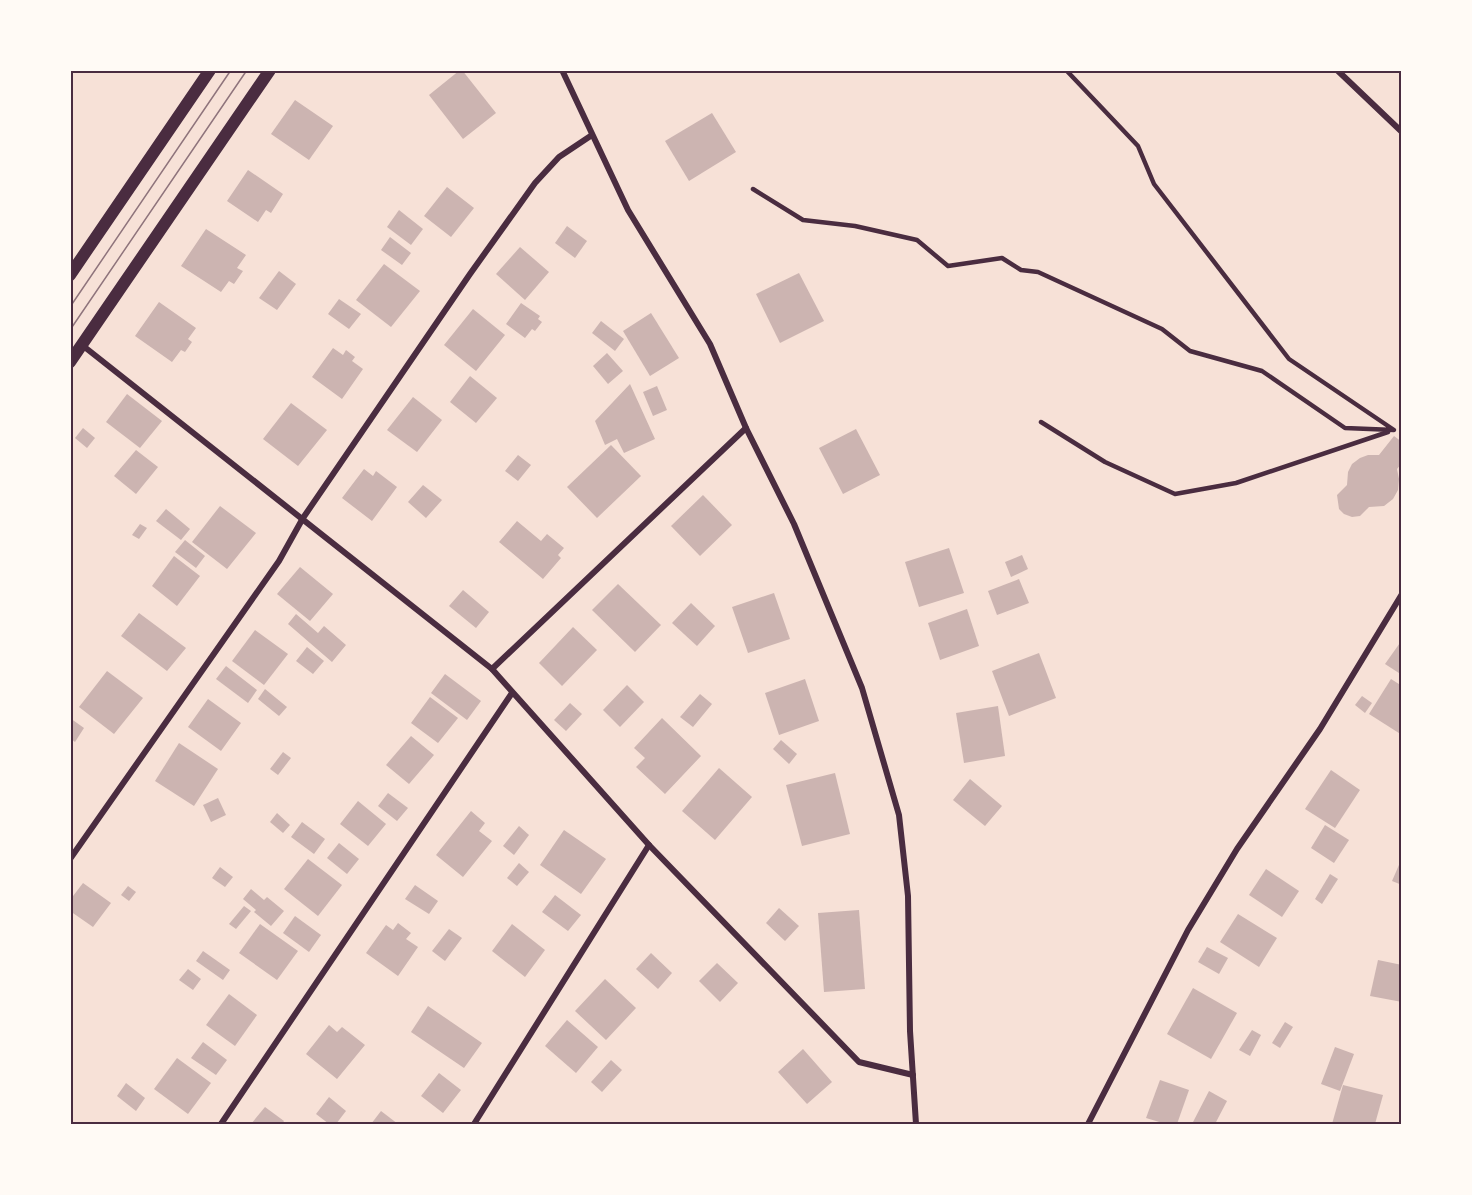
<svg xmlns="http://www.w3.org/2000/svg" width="1472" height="1195" viewBox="0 0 1472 1195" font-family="'DejaVu Sans',sans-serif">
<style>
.building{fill:#ccb4b1}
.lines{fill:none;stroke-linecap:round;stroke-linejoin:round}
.service{stroke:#4a2c40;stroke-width:4.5}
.minor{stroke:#4a2c40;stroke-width:6}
.secondary{stroke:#4a2c40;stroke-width:12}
.tram{stroke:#8f747c;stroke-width:1.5}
.neatline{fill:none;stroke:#4a2c40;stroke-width:2}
</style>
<rect width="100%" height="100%" fill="#f7e1d7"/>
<!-- building -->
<g class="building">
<path d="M460,70H462L496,113L463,139L429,95Z"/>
<path d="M295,100L333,126L309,160L271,134Z"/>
<path d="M712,113L736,152L689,181L665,141Z"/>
<path d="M248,170L283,194L271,213L266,210L258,222L227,201Z"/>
<path d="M447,187L474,208L451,237L424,216Z"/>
<path d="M399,210L423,229L411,245L387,227Z"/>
<path d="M567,226L587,241L575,258L555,243Z"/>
<path d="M206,229L246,255L237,268L243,271L234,284L229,281L221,292L181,266Z"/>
<path d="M390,237L411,253L402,265L381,250Z"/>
<path d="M520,247L549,272L525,300L496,274Z"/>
<path d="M384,264L420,291L391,327L356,300Z"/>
<path d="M279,271L296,284L277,310L259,298Z"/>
<path d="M799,273L824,321L780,343L756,294Z"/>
<path d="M339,299L361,314L349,329L328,314Z"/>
<path d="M159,302L196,328L188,339L192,342L185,352L181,350L172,362L135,336Z"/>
<path d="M521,303L540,316L538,319L542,322L535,331L532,329L525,338L506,324Z"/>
<path d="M473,309L505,335L476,371L444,345Z"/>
<path d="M651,313L679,358L650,376L623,331Z"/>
<path d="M601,321L624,339L615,351L592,333Z"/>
<path d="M333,348L343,355L346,350L355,357L352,361L363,369L342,399L312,377Z"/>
<path d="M607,353L623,371L608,384L593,366Z"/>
<path d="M470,376L497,398L476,423L450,402Z"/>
<path d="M630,384L655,439L624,453L617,439L605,445L595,421Z"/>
<path d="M657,386L667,410L653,416L643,392Z"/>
<path d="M127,394L162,421L140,448L106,422Z"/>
<path d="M413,397L442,420L417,452L387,430Z"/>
<path d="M291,403L327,430L298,466L263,439Z"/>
<path d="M83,428L95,438L87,448L75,438Z"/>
<path d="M856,429L880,475L843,494L819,448Z"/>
<path d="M1394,436L1402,442V463L1397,469L1399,479L1398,490L1393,499L1384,506L1369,507L1360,516L1352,517L1344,514L1339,509L1337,495L1347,485L1348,472L1352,464L1360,458L1368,455H1379Z"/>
<path d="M611,445L641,476L597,518L567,487Z"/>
<path d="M136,450L158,467L136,494L114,476Z"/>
<path d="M518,455L531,465L518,481L505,471Z"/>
<path d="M364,469L373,476L376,471L397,487L372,521L342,498Z"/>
<path d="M423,485L442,500L426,518L408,502Z"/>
<path d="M703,495L732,525L700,556L671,526Z"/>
<path d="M220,506L256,533L227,569L192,542Z"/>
<path d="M166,509L190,529L181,540L156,521Z"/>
<path d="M517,521L541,541L547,534L564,548L558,555L561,558L543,579L499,542Z"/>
<path d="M140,524L147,528L139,539L132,535Z"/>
<path d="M185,540L205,556L196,568L175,552Z"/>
<path d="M949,548L964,593L919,607L905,562Z"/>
<path d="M1022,555L1028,569L1011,577L1005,562Z"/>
<path d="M174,556L200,576L177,606L152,586Z"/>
<path d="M300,567L333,594L310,621L277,594Z"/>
<path d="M1019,579L1029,603L997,615L988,591Z"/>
<path d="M618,584L661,625L635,652L592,610Z"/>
<path d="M463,590L489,612L476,628L449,606Z"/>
<path d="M774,593L790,639L748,653L732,607Z"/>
<path d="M691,603L715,626L697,646L672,623Z"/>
<path d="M967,609L979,646L940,660L928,623Z"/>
<path d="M139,613L186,648L167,671L121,636Z"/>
<path d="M296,614L318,633L324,626L346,645L332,662L288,624Z"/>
<path d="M573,627L597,650L562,686L539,663Z"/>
<path d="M255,630L288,654L264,685L232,661Z"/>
<path d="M1402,640V675L1385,664Z"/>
<path d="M307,647L324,661L313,674L296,661Z"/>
<path d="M1039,653L1056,698L1009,716L992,671Z"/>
<path d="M226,666L257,690L248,703L216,679Z"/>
<path d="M107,671L143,698L114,734L79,707Z"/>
<path d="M445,674L481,701L467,720L431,693Z"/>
<path d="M805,679L819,721L779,735L765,693Z"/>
<path d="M1391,679L1402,686V735L1369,714Z"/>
<path d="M627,685L644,702L620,727L603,710Z"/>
<path d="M265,689L287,707L279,716L258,699Z"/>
<path d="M700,694L712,704L693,727L680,717Z"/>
<path d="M1362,696L1372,703L1365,713L1355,705Z"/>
<path d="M430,697L458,718L438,743L411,723Z"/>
<path d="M208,699L241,723L221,751L188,727Z"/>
<path d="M570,703L582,714L566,731L554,720Z"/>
<path d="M998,706L1005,756L964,763L956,713Z"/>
<path d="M70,718L84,728L75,742L70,738Z"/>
<path d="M662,718L701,756L665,794L636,767L645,758L634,748Z"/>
<path d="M411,736L434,755L409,784L386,765Z"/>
<path d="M781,740L797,754L789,764L773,749Z"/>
<path d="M179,743L218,769L194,806L155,781Z"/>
<path d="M283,752L291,758L278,775L270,769Z"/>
<path d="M719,768L752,797L715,840L682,811Z"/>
<path d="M1331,770L1360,790L1335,828L1305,809Z"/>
<path d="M835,773L850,834L802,846L786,785Z"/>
<path d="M970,779L1002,806L985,826L953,800Z"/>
<path d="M388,793L408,808L397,821L378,806Z"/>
<path d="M218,798L226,815L211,822L203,805Z"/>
<path d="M358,801L386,824L368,846L340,824Z"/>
<path d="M471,811L485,823L479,831L492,841L463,877L436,855Z"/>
<path d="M277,813L290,825L283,833L270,822Z"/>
<path d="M302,822L325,839L314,854L291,837Z"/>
<path d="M1325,825L1349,840L1334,863L1311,848Z"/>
<path d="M519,826L529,835L514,855L503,846Z"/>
<path d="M564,830L606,859L581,894L540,865Z"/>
<path d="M339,843L359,859L347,874L327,858Z"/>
<path d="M1402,858V885L1392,881Z"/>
<path d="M308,859L342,885L318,916L284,889Z"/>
<path d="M519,863L529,872L517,886L507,878Z"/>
<path d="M220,867L233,877L225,887L212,878Z"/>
<path d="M1266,869L1299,891L1282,917L1249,895Z"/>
<path d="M1330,874L1338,879L1322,904L1315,899Z"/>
<path d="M83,883L111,903L93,927L70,911V900Z"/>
<path d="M415,885L438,901L429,914L405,899Z"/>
<path d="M128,886L136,892L129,901L121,895Z"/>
<path d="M251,889L264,900L267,897L284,911L271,926L254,912L256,910L243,899Z"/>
<path d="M555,895L581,915L568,931L542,912Z"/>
<path d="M244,906L251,911L236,929L229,924Z"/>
<path d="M779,908L799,926L785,941L766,923Z"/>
<path d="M859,910L865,989L824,992L818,913Z"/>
<path d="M1238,914L1277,938L1259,967L1220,942Z"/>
<path d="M295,916L321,935L309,952L283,933Z"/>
<path d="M398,923L411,933L406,939L418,947L398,976L366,953L386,925L393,930Z"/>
<path d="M260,924L298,951L277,980L239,953Z"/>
<path d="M512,924L545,950L525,977L492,951Z"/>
<path d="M449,929L462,938L445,961L432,951Z"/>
<path d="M1207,947L1228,958L1219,974L1198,962Z"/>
<path d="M203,951L230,970L223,980L196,961Z"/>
<path d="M651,953L672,973L658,989L636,969Z"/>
<path d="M1378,960L1402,965V1002L1370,996Z"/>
<path d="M717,963L738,983L720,1002L699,981Z"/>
<path d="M188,969L201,979L193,990L179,980Z"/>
<path d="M605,979L636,1008L606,1040L575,1011Z"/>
<path d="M1193,988L1237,1013L1211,1059L1167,1034Z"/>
<path d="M229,994L257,1015L235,1046L206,1025Z"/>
<path d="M428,1006L482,1043L464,1068L411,1032Z"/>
<path d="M567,1020L598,1047L576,1073L545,1046Z"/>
<path d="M1285,1022L1293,1027L1280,1048L1272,1043Z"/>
<path d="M329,1025L337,1032L342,1027L365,1045L337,1079L306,1054Z"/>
<path d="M1252,1030L1261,1035L1250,1056L1239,1050Z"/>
<path d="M203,1042L227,1060L216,1075L191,1058Z"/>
<path d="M1335,1047L1354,1054L1340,1091L1321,1084Z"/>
<path d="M803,1049L832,1082L807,1104L778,1072Z"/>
<path d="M177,1058L211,1083L188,1114L154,1089Z"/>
<path d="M611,1060L622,1070L602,1092L591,1082Z"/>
<path d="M439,1073L461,1090L443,1113L421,1096Z"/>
<path d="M1160,1080L1189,1090L1177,1124H1166L1146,1118Z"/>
<path d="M126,1083L145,1098L136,1111L117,1096Z"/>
<path d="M1343,1085L1383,1095L1375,1124H1332Z"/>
<path d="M1209,1091L1227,1101L1215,1124H1192Z"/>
<path d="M329,1097L346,1111L336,1124H329L316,1114Z"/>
<path d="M265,1107L284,1121L282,1124H251Z"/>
<path d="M381,1111L398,1124H371Z"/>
</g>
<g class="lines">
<!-- service -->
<g class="service">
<path d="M753,189L803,220L855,226L917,240L948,266L1002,258L1021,270L1038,272L1162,329L1190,351L1262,371L1345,428L1394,430L1289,359L1154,184L1138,146L1066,70"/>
<path d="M1041,422L1105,462L1175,494L1236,483L1388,432"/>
</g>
<!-- minor -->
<g class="minor">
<path d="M562,70L628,210L710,344L746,428L794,524L862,688L899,815L908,896L910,1031L916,1124"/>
<path d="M1337,70L1402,132"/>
<path d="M82,345L492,669L649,845L859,1062L913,1075"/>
<path d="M492,669L746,428"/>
<path d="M70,859L279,561L303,518L470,274L535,183L559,157L592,135"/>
<path d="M221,1124L512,693"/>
<path d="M474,1124L649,845"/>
<path d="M1088,1124L1188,930L1237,849L1320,729L1402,594"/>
</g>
<!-- secondary -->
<g class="secondary">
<path d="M70,275L210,70"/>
<path d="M70,362L270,70"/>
</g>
<!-- tram -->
<g class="tram">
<path d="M70,307L231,70"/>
<path d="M70,330L247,70"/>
</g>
</g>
<!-- border -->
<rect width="1472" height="1195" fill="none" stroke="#fffaf5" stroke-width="144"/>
<rect x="72" y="72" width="1328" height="1051" class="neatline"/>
</svg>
